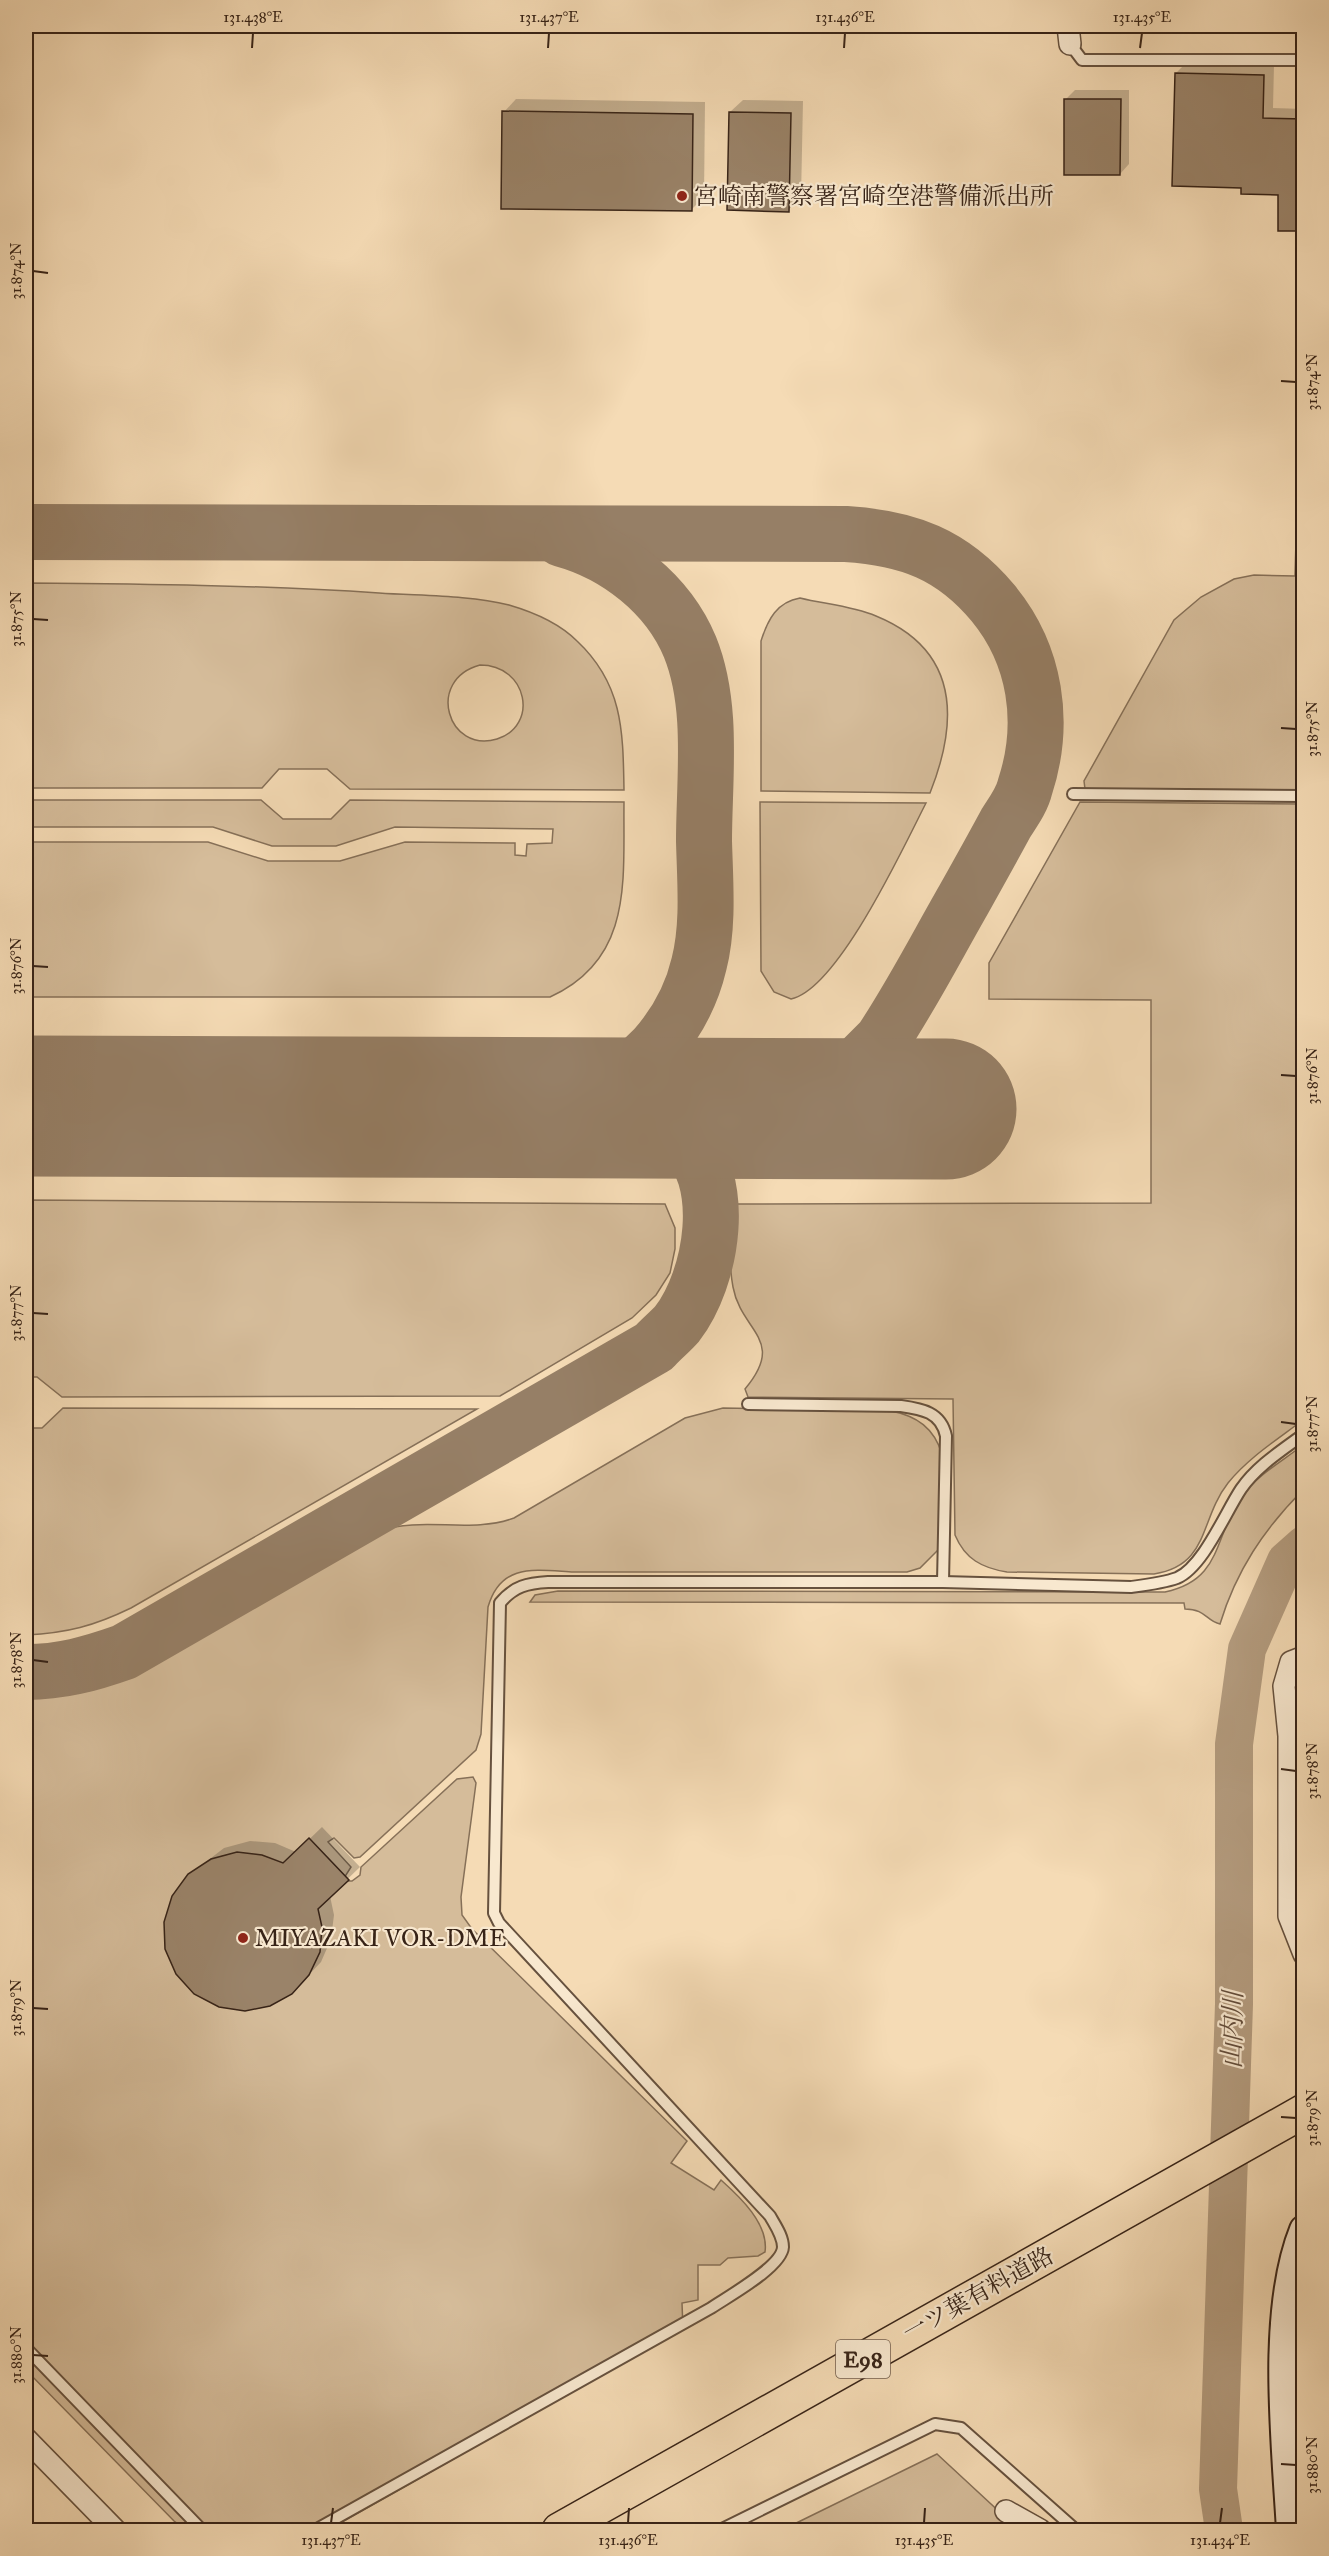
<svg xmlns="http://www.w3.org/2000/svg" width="1329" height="2556" viewBox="0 0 1329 2556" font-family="'IM FELL Great Primer','Noto Serif JP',serif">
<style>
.green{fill:#d5bc9a;stroke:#867058;stroke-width:1.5;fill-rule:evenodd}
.shadow{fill:#0003}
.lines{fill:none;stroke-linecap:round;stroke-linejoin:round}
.river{stroke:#b49c7f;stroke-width:38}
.taxiway{stroke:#967f66;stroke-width:56}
.runway{stroke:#967f66;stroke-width:141}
.building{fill:#9a8369;stroke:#372317;stroke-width:1.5}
.lane-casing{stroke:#66513e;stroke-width:14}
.street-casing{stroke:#66513e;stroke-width:24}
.secondary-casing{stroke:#372317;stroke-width:32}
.primary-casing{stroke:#372317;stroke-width:36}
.lane{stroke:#f8e8cf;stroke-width:10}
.street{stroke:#f8e8cf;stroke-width:21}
.secondary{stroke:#f8e8cf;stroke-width:28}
.primary{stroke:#f5dbb5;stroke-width:33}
.ticks{fill:none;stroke:#372317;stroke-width:2}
.poi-dot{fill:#8f2418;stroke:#f8e8cf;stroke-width:2}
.labels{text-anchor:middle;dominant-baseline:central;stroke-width:4.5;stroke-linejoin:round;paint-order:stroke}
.shield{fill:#f8e8cf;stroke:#715e4e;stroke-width:1.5}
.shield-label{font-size:22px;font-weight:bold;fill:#372317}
.poi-label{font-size:24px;fill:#372317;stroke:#f8e8cf;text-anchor:start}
.street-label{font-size:24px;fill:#372317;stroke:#f8e8cf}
.water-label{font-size:26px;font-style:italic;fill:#634d3b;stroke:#f8e8cf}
.neatline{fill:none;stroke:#372317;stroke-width:2}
.ticks-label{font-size:15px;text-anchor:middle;fill:#372317}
</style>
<rect width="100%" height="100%" fill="#f5dbb5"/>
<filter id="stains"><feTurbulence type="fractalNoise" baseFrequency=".00333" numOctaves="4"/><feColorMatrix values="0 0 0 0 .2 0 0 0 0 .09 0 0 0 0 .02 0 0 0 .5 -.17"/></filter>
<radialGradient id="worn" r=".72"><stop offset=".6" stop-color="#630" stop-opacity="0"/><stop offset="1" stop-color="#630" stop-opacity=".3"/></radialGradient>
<!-- green -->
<g class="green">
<path d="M1297,505H1303V790L1085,789L1084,781L1174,620L1201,597L1234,579L1254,575L1295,576Z"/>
<path d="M26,583C143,584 261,585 379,593C421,596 468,595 509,605C533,612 559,623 577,641C623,684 623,731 624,790L350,789L327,769H279L262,788H26ZM480,665C528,665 539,726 497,739C448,754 425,680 480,665Z"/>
<path d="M800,598C824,604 852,606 876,616C959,650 959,720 930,793L761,791V641C768,619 777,602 800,598Z"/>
<path d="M26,800H261L283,819H331L350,800L624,802C623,879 634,959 550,997H26V842H208L268,861H340L405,842L515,843V855L526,856L527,844L552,843L553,829L395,827L336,846H272L213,827H26Z"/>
<path d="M760,802L926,803C903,848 838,989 791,999L774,992L761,971Z"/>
<path d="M1080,802L1303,804V1420C1278,1439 1248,1458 1228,1483C1199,1520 1210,1565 1154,1574L1007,1572C982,1568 965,1559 955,1535L953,1399L748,1397L745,1389C787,1339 741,1332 733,1287C728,1260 730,1231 731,1204L1151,1203V1000L989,999V963Z"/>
<path d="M26,1200L665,1204L675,1228V1249L670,1273L656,1295L632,1318L500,1396L62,1397L37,1377H26Z"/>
<path d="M63,1408L477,1409L131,1608C94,1626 67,1633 26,1635V1428H42Z"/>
<path d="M723,1408L891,1411C917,1416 934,1428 942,1454L939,1549L920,1568L907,1572H574C536,1570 501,1562 488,1607L481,1734L476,1750L360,1857L354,1858L334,1838L328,1842L351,1867L344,1878L345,1881H352L360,1875L361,1867L457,1779L473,1777L476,1783L461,1897L462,1915L472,1929L687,2141L671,2163L714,2190L721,2180C740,2197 769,2224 765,2252L758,2256L728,2258L720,2265H698V2300L682,2303L683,2329L328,2530H187L174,2521L26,2370V1692L90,1686L117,1677L379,1531C423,1516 471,1534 514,1518L685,1418Z"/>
<path d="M1303,1445V1490C1264,1529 1236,1571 1220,1624C1206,1621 1206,1609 1185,1609L1184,1603L530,1602L535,1595L558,1591L1165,1592C1223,1580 1213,1537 1242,1496C1257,1475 1284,1460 1303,1445Z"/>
<path d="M937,2454L1019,2530H782Z"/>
</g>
<!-- shadow -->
<g class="shadow">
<path d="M1187,62L1274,65L1273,108L1304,109V230L1280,194L1243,186L1176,73Z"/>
<path d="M1075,90H1129V164L1120,174L1066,99Z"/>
<path d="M516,99L705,102L704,197L692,209L504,112Z"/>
<path d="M743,100L803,101L801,198L788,210L730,112Z"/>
<path d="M322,1827L360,1867L330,1896L334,1915L331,1939L321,1962L304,1980L189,1875L224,1848L250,1841L275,1843L296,1852Z"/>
</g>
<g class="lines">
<!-- river -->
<path class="river" d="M1224,2530L1218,2489L1234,2004V1744L1247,1649L1286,1561L1304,1545"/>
<!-- taxiway -->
<g class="taxiway">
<path d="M26,532L846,534C908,538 952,554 993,603C1036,655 1046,723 1025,787C1022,800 1013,812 1006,823C992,849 978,874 964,899C937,946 912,995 882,1040L849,1073L817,1090L763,1106"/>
<path d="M530,1108C576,1099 622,1084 655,1048C676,1024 692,994 699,964C709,925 705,881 704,841C704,779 714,706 690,647C668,594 617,554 562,539"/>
<path d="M26,1672C61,1672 90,1664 124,1652L654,1347C661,1339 670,1332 677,1324C712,1279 730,1178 680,1136C663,1121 640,1113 618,1107"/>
</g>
<!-- runway -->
<path class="runway" d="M26,1106L946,1109"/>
</g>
<!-- building -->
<g class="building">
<path d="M1175,73L1264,75L1263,118L1304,119V231H1278V195L1241,194V188L1172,186Z"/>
<path d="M1064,99H1121L1120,175H1064Z"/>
<path d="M502,111L693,114L692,211L501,209Z"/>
<path d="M729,112L791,113L789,212L727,210Z"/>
<path d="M309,1838L349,1880L318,1909L322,1927L320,1952L309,1975L292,1994L270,2006L245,2011L219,2007L194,1994L176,1974L165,1949L164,1922L172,1896L188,1874L211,1859L237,1852L262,1855L283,1863Z"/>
</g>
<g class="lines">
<defs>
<g id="lane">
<path d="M694,26H777"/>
<path d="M1070,44L1082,60H1304"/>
<path d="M1073,794L1304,796"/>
<path d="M748,1404L901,1406C922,1409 941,1412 946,1436L943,1582"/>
<path d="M26,2348L202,2530"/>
<path d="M315,2530L711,2308C727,2297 782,2267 783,2247C783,2236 775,2225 770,2216L499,1923L494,1913L500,1603C514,1586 528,1583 548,1582H943L1131,1587C1146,1585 1163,1583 1177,1578C1203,1567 1225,1513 1241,1489C1257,1466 1281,1451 1304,1434"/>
<path d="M720,2530L935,2424L961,2428L1076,2530"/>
</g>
<g id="street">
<path d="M1068,26L1070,44"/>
<path d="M1304,1657L1291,1662L1284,1686L1289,1736V1916L1304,1954"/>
<path d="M26,2439L115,2530"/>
<path d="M1006,2511L1040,2530"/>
</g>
<path id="secondary" d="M1291,2530C1286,2442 1271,2312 1304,2230"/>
<path id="primary" d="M559,2530L1304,2111"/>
</defs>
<!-- lane casing -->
<use href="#lane" class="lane-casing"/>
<!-- street casing -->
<use href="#street" class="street-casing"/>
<!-- secondary casing -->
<use href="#secondary" class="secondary-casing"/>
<!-- primary casing -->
<use href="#primary" class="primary-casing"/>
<!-- lane -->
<use href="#lane" class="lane"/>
<!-- street -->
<use href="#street" class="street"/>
<!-- secondary -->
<use href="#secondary" class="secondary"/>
<!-- primary -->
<use href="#primary" class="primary"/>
</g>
<!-- ticks -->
<path class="ticks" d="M252,48L253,33M548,48L549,33M844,48L845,33M1140,48L1142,33M33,271L48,273M1281,381L1296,382M33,619L48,620M1281,728L1296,729M33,966L48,967M1281,1075L1296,1076M33,1313L48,1314M1281,1422L1296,1424M33,1660L48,1662M1281,1769L1296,1771M33,2008L48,2009M1281,2117L1296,2118M33,2355L48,2356M1281,2464L1296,2465M331,2523L333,2508M628,2523L629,2508M924,2523L925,2508M1220,2523L1222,2508"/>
<!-- markers -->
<g class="poi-dot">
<circle cx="682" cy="196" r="6"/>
<circle cx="243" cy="1938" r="6"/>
</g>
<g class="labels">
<!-- shield labels -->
<rect class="shield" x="836" y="2340" width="54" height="38" rx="4.5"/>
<g class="shield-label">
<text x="863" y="2359">E98</text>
</g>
<!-- poi labels -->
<g class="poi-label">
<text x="694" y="196">宮崎南警察署宮崎空港警備派出所</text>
<text x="255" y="1938">MIYAZAKI VOR-DME</text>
</g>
<!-- street labels -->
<g class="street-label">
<text transform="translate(978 2294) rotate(-29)">一ツ葉有料道路</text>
</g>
<!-- water labels -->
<g class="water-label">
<text transform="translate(1232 2030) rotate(-89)">山内川</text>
</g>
</g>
<!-- margin -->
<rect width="1329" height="2556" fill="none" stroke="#f5dbb5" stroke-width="66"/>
<rect x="33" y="33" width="1263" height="2490" class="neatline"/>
<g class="ticks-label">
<text x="253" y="22">131.438°E</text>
<text x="549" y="22">131.437°E</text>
<text x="845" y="22">131.436°E</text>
<text x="1142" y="22">131.435°E</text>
<text transform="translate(16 271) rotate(-90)" y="5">31.874°N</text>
<text transform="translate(1312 382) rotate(-90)" y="5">31.874°N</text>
<text transform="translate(16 619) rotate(-90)" y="5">31.875°N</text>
<text transform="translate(1312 729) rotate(-90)" y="5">31.875°N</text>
<text transform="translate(16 966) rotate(-90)" y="5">31.876°N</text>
<text transform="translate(1312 1076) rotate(-90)" y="5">31.876°N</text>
<text transform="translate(16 1313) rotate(-90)" y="5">31.877°N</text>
<text transform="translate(1312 1424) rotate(-90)" y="5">31.877°N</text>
<text transform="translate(16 1660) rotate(-90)" y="5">31.878°N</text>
<text transform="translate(1312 1771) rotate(-90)" y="5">31.878°N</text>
<text transform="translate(16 2008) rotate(-90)" y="5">31.879°N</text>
<text transform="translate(1312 2118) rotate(-90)" y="5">31.879°N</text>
<text transform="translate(16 2355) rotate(-90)" y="5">31.880°N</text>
<text transform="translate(1312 2465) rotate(-90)" y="5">31.880°N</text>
<text x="331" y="2545">131.437°E</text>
<text x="628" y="2545">131.436°E</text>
<text x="924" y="2545">131.435°E</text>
<text x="1220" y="2545">131.434°E</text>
</g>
<rect width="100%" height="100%" filter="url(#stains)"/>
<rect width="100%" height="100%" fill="url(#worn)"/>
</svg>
